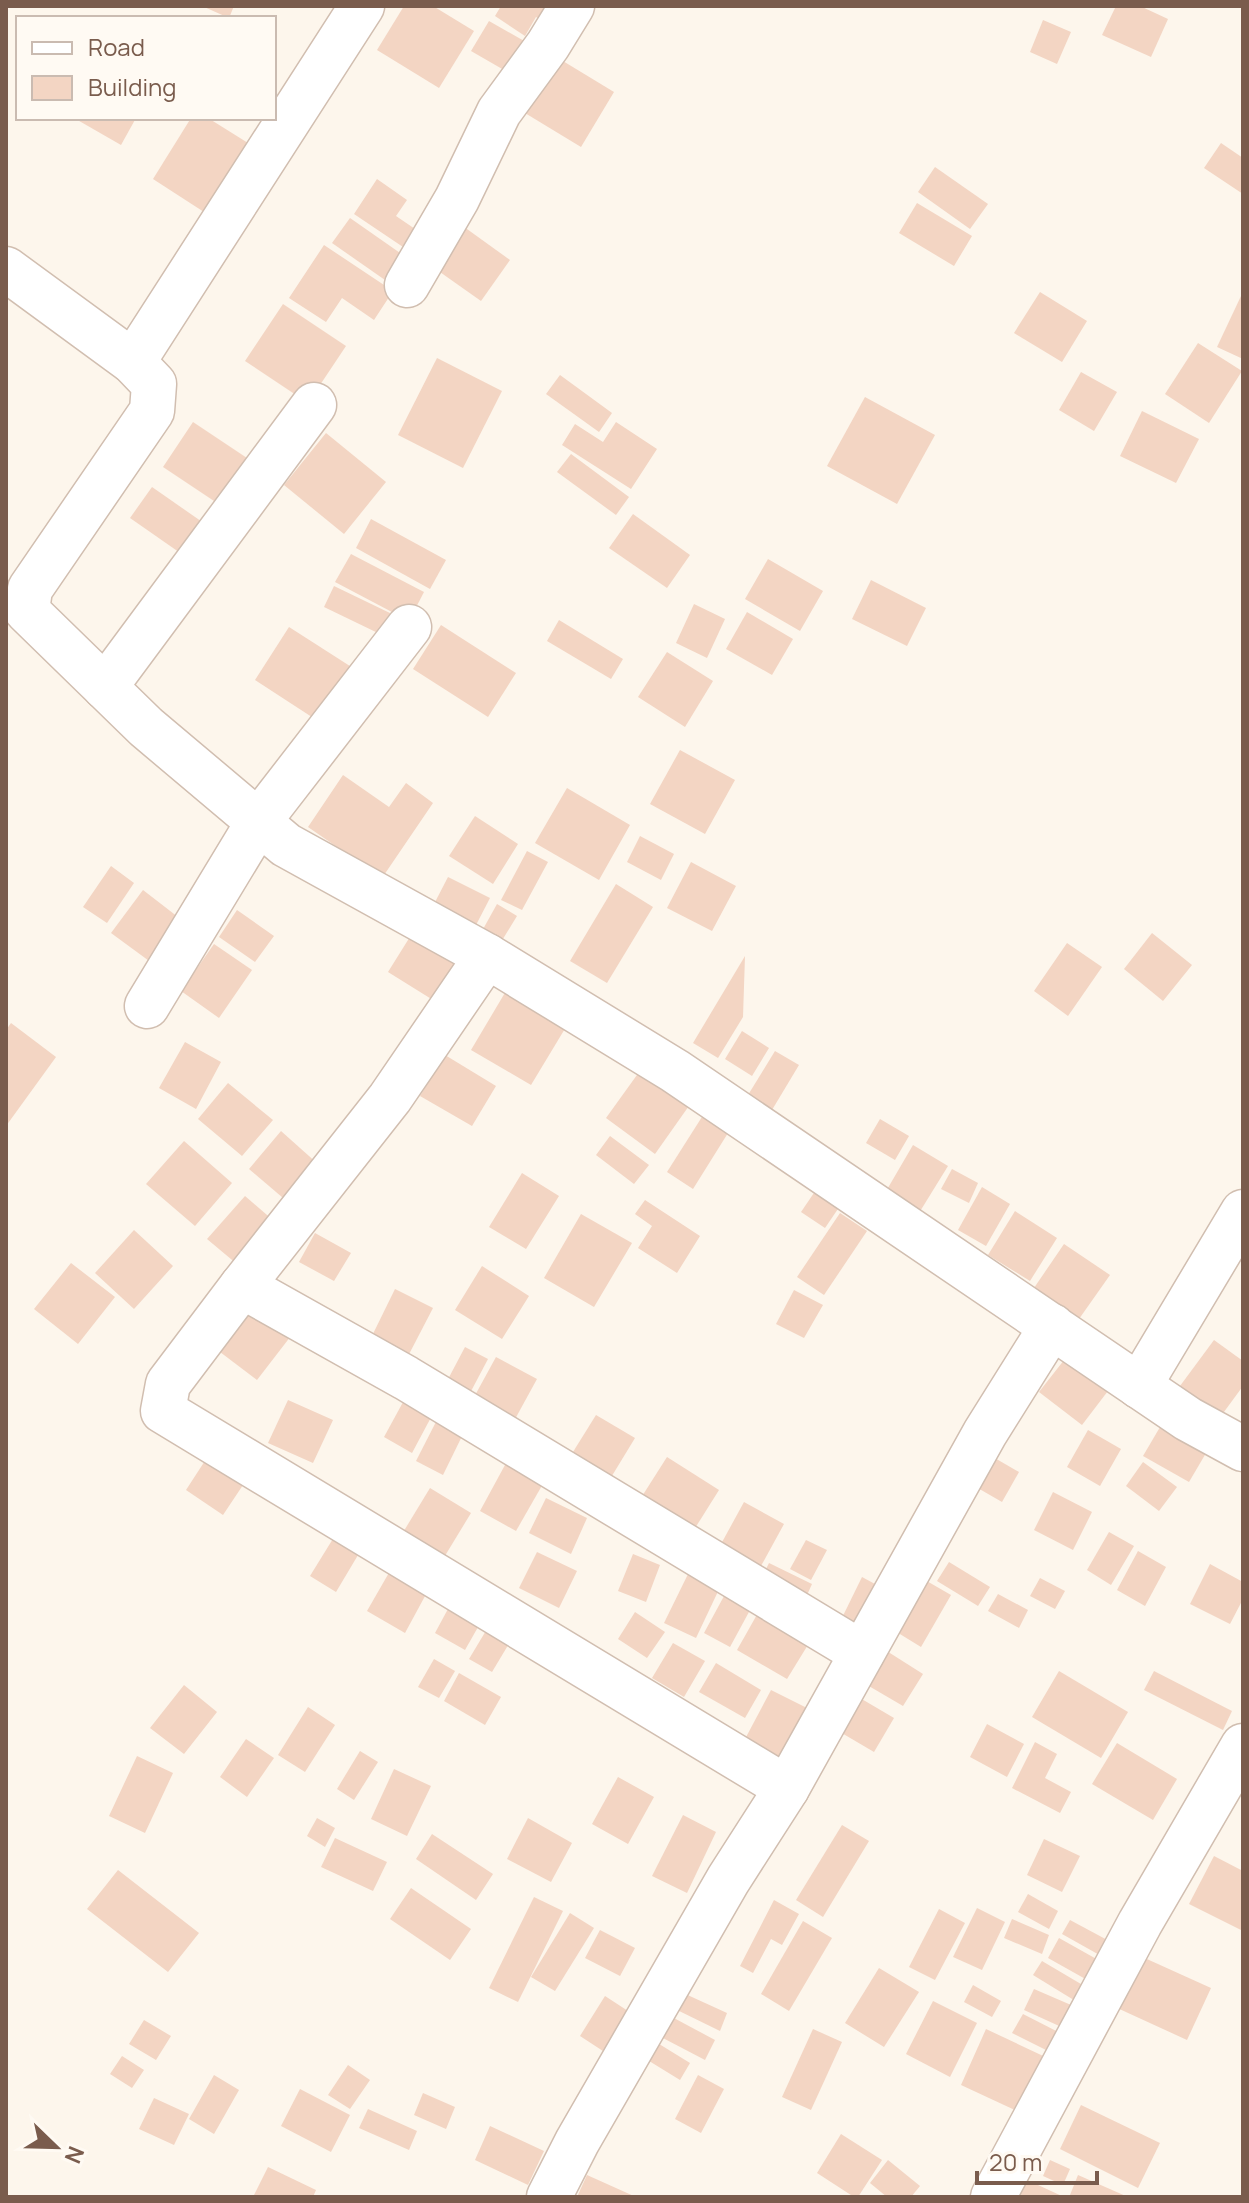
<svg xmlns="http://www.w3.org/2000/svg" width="1249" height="2203" viewBox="0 0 1249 2203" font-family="Manrope,sans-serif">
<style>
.building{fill:#f3d5c3}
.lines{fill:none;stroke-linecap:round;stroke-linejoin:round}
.minor-casing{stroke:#d1beb0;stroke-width:47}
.minor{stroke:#fff;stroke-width:44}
</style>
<rect width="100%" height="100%" fill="#fdf6ec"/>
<!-- building -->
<g class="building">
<path d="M202,6H234L229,18Z"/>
<path d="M404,6H433L474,31L439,88L377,50Z"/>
<path d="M501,6H563L550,26L536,17L525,36L495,16Z"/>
<path d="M1116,6H1140L1168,19L1151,57L1102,35Z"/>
<path d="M1043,20L1071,32L1057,64L1030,52Z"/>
<path d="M489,21L533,46L516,77L471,51Z"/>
<path d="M553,55L614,92L581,147L520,110Z"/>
<path d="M74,118H136L121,145Z"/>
<path d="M191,118H208L248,143L204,212L153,179Z"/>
<path d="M1221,143L1243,158V194L1204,168Z"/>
<path d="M935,167L988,204L970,229L918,192Z"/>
<path d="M377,179L407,200L396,216L418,231L406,249L354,214Z"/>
<path d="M917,203L972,236L954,266L899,233Z"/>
<path d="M350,218L413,262L395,287L332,243Z"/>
<path d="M460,224L510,260L481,301L430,265Z"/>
<path d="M324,245L393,291L374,320L342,298L326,322L289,298Z"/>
<path d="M1040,292L1087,321L1062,362L1014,333Z"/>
<path d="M1241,296L1243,297V359L1217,347Z"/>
<path d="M283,304L346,346L308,403L245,361Z"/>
<path d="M1198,343L1242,371L1209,423L1165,394Z"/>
<path d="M437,358L502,391L463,468L398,435Z"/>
<path d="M1081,372L1117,392L1094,431L1059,410Z"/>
<path d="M560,375L612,413L599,432L546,394Z"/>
<path d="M865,397L935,435L897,504L827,466Z"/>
<path d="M1142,411L1199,439L1176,483L1120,456Z"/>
<path d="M193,422L259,466L229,511L163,467Z"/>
<path d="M616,422L657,449L631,489L562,445L575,424L603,442Z"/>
<path d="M326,433L386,482L344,534L284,485Z"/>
<path d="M571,454L629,497L616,515L557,472Z"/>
<path d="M152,487L208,526L186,557L130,518Z"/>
<path d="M633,514L690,555L667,588L609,548Z"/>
<path d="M371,519L446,560L430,589L356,548Z"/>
<path d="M351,554L424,592L409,621L335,582Z"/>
<path d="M768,559L823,591L800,631L745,599Z"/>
<path d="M871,580L926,608L907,646L852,619Z"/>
<path d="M334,586L392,614L382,635L324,607Z"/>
<path d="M694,604L725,619L707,658L676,643Z"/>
<path d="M747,612L793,639L772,675L726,649Z"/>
<path d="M559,620L623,659L611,679L547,641Z"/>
<path d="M441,625L516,673L488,717L413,669Z"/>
<path d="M289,627L353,668L318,721L255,680Z"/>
<path d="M667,652L713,681L685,727L638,697Z"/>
<path d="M680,750L735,780L705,834L650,804Z"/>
<path d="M343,775L389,807L406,783L433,803L382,878L308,827Z"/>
<path d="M567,788L630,825L599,880L535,843Z"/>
<path d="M475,816L518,844L493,884L449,856Z"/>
<path d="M640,836L674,854L661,880L627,862Z"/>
<path d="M527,851L548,862L522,910L501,900Z"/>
<path d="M691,862L736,886L712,931L667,908Z"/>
<path d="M111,866L134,883L107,923L83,907Z"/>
<path d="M448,877L490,898L475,927L433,906Z"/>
<path d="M616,884L653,907L607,983L570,961Z"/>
<path d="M143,890L187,924L156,966L111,933Z"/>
<path d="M497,904L517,916L501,942L482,931Z"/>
<path d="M237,910L274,936L255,962L219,937Z"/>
<path d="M413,932L466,966L441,1005L388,972Z"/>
<path d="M1152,933L1192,965L1163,1001L1124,969Z"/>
<path d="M1067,943L1102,967L1068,1016L1034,991Z"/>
<path d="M214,944L252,970L219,1018L181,991Z"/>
<path d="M745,956L743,1017L718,1058L693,1043Z"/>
<path d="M506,991L566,1027L531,1085L471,1050Z"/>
<path d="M11,1023L56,1057L6,1126V1030Z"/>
<path d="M742,1031L769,1048L752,1076L725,1059Z"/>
<path d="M185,1042L221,1062L196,1109L159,1088Z"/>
<path d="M775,1051L799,1065L772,1110L748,1095Z"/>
<path d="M445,1055L496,1086L472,1126L420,1096Z"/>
<path d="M642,1068L691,1103L655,1154L606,1118Z"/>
<path d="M228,1083L273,1120L242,1156L198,1119Z"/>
<path d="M707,1109L733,1125L693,1189L667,1172Z"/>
<path d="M880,1119L909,1136L895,1160L866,1143Z"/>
<path d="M281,1131L328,1173L296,1209L249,1169Z"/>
<path d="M610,1136L649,1165L634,1184L596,1155Z"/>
<path d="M184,1141L232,1183L195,1226L146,1184Z"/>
<path d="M913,1145L948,1166L919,1213L885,1193Z"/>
<path d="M952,1169L978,1183L969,1203L941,1189Z"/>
<path d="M522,1173L559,1196L526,1249L489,1227Z"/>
<path d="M818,1187L842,1203L825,1228L801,1212Z"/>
<path d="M982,1187L1010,1204L986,1246L958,1230Z"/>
<path d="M245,1196L281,1227L244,1270L207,1239Z"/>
<path d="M645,1200L700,1236L677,1273L638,1248L652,1226L635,1214Z"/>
<path d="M1015,1211L1057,1238L1030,1281L988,1255Z"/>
<path d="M840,1213L867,1231L824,1295L797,1277Z"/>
<path d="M581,1214L632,1243L594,1307L544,1278Z"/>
<path d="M134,1230L173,1266L134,1309L95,1273Z"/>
<path d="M315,1233L351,1253L334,1281L299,1262Z"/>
<path d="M1064,1244L1110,1275L1079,1319L1034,1288Z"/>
<path d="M71,1263L115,1297L78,1344L34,1309Z"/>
<path d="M482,1266L529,1296L502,1339L455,1310Z"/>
<path d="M395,1289L433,1308L406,1360L369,1342Z"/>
<path d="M794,1290L823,1305L804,1338L776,1324Z"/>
<path d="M257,1305L294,1332L257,1380L220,1352Z"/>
<path d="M1214,1340L1243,1361V1386L1221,1416L1180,1386Z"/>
<path d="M465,1347L488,1359L469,1395L446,1383Z"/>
<path d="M1068,1355L1111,1387L1082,1425L1039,1392Z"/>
<path d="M496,1357L537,1379L514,1421L473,1399Z"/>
<path d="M408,1393L436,1408L412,1453L384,1437Z"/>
<path d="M288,1400L333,1420L313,1463L268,1443Z"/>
<path d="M441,1412L467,1426L443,1475L416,1461Z"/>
<path d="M596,1415L635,1438L607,1484L568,1460Z"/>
<path d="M1163,1422L1209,1448L1189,1482L1143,1456Z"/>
<path d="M1088,1430L1121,1449L1100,1486L1067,1467Z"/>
<path d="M212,1450L249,1476L223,1515L186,1490Z"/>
<path d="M511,1454L548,1475L516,1531L480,1511Z"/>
<path d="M667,1457L719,1490L692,1533L639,1501Z"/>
<path d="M993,1457L1019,1472L1002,1502L976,1487Z"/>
<path d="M1143,1462L1177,1487L1159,1511L1126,1486Z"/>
<path d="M430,1488L471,1513L440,1564L399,1539Z"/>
<path d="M1053,1492L1092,1512L1073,1550L1034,1530Z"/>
<path d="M546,1498L587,1518L571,1554L529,1533Z"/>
<path d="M744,1502L784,1524L755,1577L715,1555Z"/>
<path d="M339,1529L364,1545L336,1592L310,1576Z"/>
<path d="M1109,1532L1134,1546L1111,1585L1087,1570Z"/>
<path d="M806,1540L827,1550L811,1580L790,1569Z"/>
<path d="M1138,1551L1166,1567L1145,1606L1117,1590Z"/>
<path d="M537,1552L577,1571L559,1608L519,1588Z"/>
<path d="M633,1554L660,1565L646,1602L618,1591Z"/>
<path d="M949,1562L990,1587L978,1606L937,1581Z"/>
<path d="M769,1563L812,1584L803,1604L759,1583Z"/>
<path d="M394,1564L431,1585L405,1633L367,1611Z"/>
<path d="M1210,1564L1243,1582V1599L1230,1624L1190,1604Z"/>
<path d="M691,1568L722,1583L696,1638L664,1623Z"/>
<path d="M862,1577L888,1591L864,1641L837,1628Z"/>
<path d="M1040,1578L1065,1591L1055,1609L1030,1596Z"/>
<path d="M925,1580L951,1595L921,1647L895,1631Z"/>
<path d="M730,1585L756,1599L730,1647L704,1633Z"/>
<path d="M998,1594L1028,1610L1019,1628L988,1611Z"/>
<path d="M455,1596L486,1613L465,1650L435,1633Z"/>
<path d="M763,1604L814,1635L787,1679L737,1650Z"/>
<path d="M635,1612L665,1632L647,1658L618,1639Z"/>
<path d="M490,1624L513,1637L492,1672L469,1659Z"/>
<path d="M673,1643L705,1661L684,1697L652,1678Z"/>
<path d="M882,1648L923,1674L903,1706L862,1682Z"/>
<path d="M434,1659L455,1671L439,1698L418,1687Z"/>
<path d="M716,1663L761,1690L745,1718L699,1692Z"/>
<path d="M1059,1671L1128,1712L1101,1758L1032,1717Z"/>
<path d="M1154,1671L1232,1711L1223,1730L1144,1690Z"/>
<path d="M459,1673L501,1697L485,1725L444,1701Z"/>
<path d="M184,1685L217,1712L184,1754L150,1728Z"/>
<path d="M771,1690L815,1712L789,1762L745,1739Z"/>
<path d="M860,1698L894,1718L874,1752L840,1732Z"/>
<path d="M308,1707L335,1725L305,1772L278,1755Z"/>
<path d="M987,1724L1024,1744L1007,1777L970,1757Z"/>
<path d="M246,1739L274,1758L247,1797L220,1777Z"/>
<path d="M1035,1742L1057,1754L1045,1778L1071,1792L1060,1813L1012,1788Z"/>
<path d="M1117,1743L1177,1779L1153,1820L1092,1784Z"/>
<path d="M360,1751L378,1762L354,1800L337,1789Z"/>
<path d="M137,1756L173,1773L145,1833L109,1816Z"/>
<path d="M394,1769L431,1786L407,1836L371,1819Z"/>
<path d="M618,1777L654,1797L628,1844L592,1824Z"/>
<path d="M683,1815L716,1832L687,1893L652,1876Z"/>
<path d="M317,1818L335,1828L325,1847L307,1836Z"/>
<path d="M528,1818L572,1843L551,1882L507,1859Z"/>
<path d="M842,1825L869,1841L823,1917L796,1900Z"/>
<path d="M432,1834L493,1874L476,1900L416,1859Z"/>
<path d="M335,1838L387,1862L373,1891L321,1867Z"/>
<path d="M1044,1839L1080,1856L1062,1892L1027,1875Z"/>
<path d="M1214,1856L1243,1871V1931L1189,1904Z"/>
<path d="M118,1870L199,1933L168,1972L87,1909Z"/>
<path d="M411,1888L471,1929L450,1960L390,1919Z"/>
<path d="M1028,1894L1058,1911L1049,1929L1018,1912Z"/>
<path d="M534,1897L563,1911L518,2002L489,1988Z"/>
<path d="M774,1900L799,1914L782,1945L771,1939L753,1973L740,1966Z"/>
<path d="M977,1908L1005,1922L982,1970L953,1957Z"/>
<path d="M939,1909L965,1923L935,1980L909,1967Z"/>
<path d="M570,1913L594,1928L555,1991L531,1977Z"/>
<path d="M1012,1919L1049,1935L1042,1954L1004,1938Z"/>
<path d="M1070,1920L1111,1942L1103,1957L1062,1934Z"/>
<path d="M803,1921L832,1938L789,2011L761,1994Z"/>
<path d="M600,1930L635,1948L620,1976L585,1958Z"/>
<path d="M1059,1938L1100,1961L1089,1981L1048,1958Z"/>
<path d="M1138,1955L1211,1988L1187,2040L1115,2007Z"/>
<path d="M1042,1961L1086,1987L1077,2002L1033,1975Z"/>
<path d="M879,1968L919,1992L884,2047L845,2023Z"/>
<path d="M973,1985L1001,2001L992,2017L964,2002Z"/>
<path d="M1034,1989L1078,2008L1068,2030L1024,2010Z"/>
<path d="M681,1992L727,2013L720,2031L673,2008Z"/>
<path d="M605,1996L628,2011L603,2051L580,2036Z"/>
<path d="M933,2001L977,2023L950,2077L906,2054Z"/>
<path d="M1023,2014L1068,2037L1058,2056L1012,2033Z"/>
<path d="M672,2017L715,2040L705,2060L661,2037Z"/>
<path d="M144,2020L171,2036L156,2060L129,2044Z"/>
<path d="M813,2029L842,2042L811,2110L782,2097Z"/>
<path d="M986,2029L1056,2062L1030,2117L961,2085Z"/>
<path d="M651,2039L690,2063L680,2080L641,2056Z"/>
<path d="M122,2056L144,2070L132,2088L110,2074Z"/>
<path d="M348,2065L370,2080L350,2109L328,2095Z"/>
<path d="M214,2075L239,2090L214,2134L189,2119Z"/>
<path d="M698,2075L724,2089L701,2133L675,2119Z"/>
<path d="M300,2089L350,2115L331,2152L281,2126Z"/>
<path d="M423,2093L455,2107L446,2129L414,2115Z"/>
<path d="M154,2098L189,2114L174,2145L139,2129Z"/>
<path d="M1081,2105L1160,2143L1138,2188L1060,2149Z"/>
<path d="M368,2109L417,2131L409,2150L359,2128Z"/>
<path d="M490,2126L544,2151L528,2185L475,2160Z"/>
<path d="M841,2134L882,2160L858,2197H854L817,2173Z"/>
<path d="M888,2160L920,2186L911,2197H887L870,2183Z"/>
<path d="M1050,2160L1070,2169L1063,2185L1043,2176Z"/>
<path d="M268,2167L316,2190L313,2197H253Z"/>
<path d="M587,2175L636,2197H577Z"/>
<path d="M1078,2175L1128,2197H1075L1070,2195Z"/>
<path d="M1025,2179L1064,2197H1016Z"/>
</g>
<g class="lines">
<defs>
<g id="minor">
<path d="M6,269L133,362L154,384L152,411L30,589L27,611L146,727L286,845L487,956L675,1071L1188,1419L1243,1449"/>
<path d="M407,285L457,199L499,112L548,45L572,6"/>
<path d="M133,362L362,6"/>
<path d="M105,687L314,405"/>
<path d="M487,956L390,1098L242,1286L406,1378L862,1653"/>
<path d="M147,1006L259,821L409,627"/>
<path d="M242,1286L168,1384L163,1411L787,1788"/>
<path d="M1139,1386L1243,1212"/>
<path d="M549,2197L577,2142L728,1880L787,1788L985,1433L1052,1326"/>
<path d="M993,2197L1140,1923L1243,1746"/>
</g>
</defs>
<!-- minor casing -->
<use href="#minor" class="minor-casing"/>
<!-- minor -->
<use href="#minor" class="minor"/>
</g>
<!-- border -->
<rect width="1249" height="2203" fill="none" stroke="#7a5c4d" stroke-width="16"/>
<!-- legend -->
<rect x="16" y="16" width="260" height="104" fill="#fffaf3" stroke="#cabbb1" stroke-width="2"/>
<rect x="32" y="42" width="40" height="12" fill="#ffffff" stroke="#cabbb1" stroke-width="2"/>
<text x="88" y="56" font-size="24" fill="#7a5c4d">Road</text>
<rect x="32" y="76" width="40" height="24" fill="#f3d5c3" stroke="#cabbb1" stroke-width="2"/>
<text x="88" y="96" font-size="24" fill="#7a5c4d">Building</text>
<!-- north arrow -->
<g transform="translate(56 2147) rotate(113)" stroke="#fffaf3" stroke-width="6" paint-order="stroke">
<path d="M0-6L14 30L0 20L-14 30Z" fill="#7a5c4d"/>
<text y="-12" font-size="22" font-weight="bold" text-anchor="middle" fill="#7a5c4d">N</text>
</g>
<!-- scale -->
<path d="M977 2171v12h120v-12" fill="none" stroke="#7a5c4d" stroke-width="4"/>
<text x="989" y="2171" font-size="24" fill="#7a5c4d" stroke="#fffaf3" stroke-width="6" paint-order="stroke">20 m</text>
</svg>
